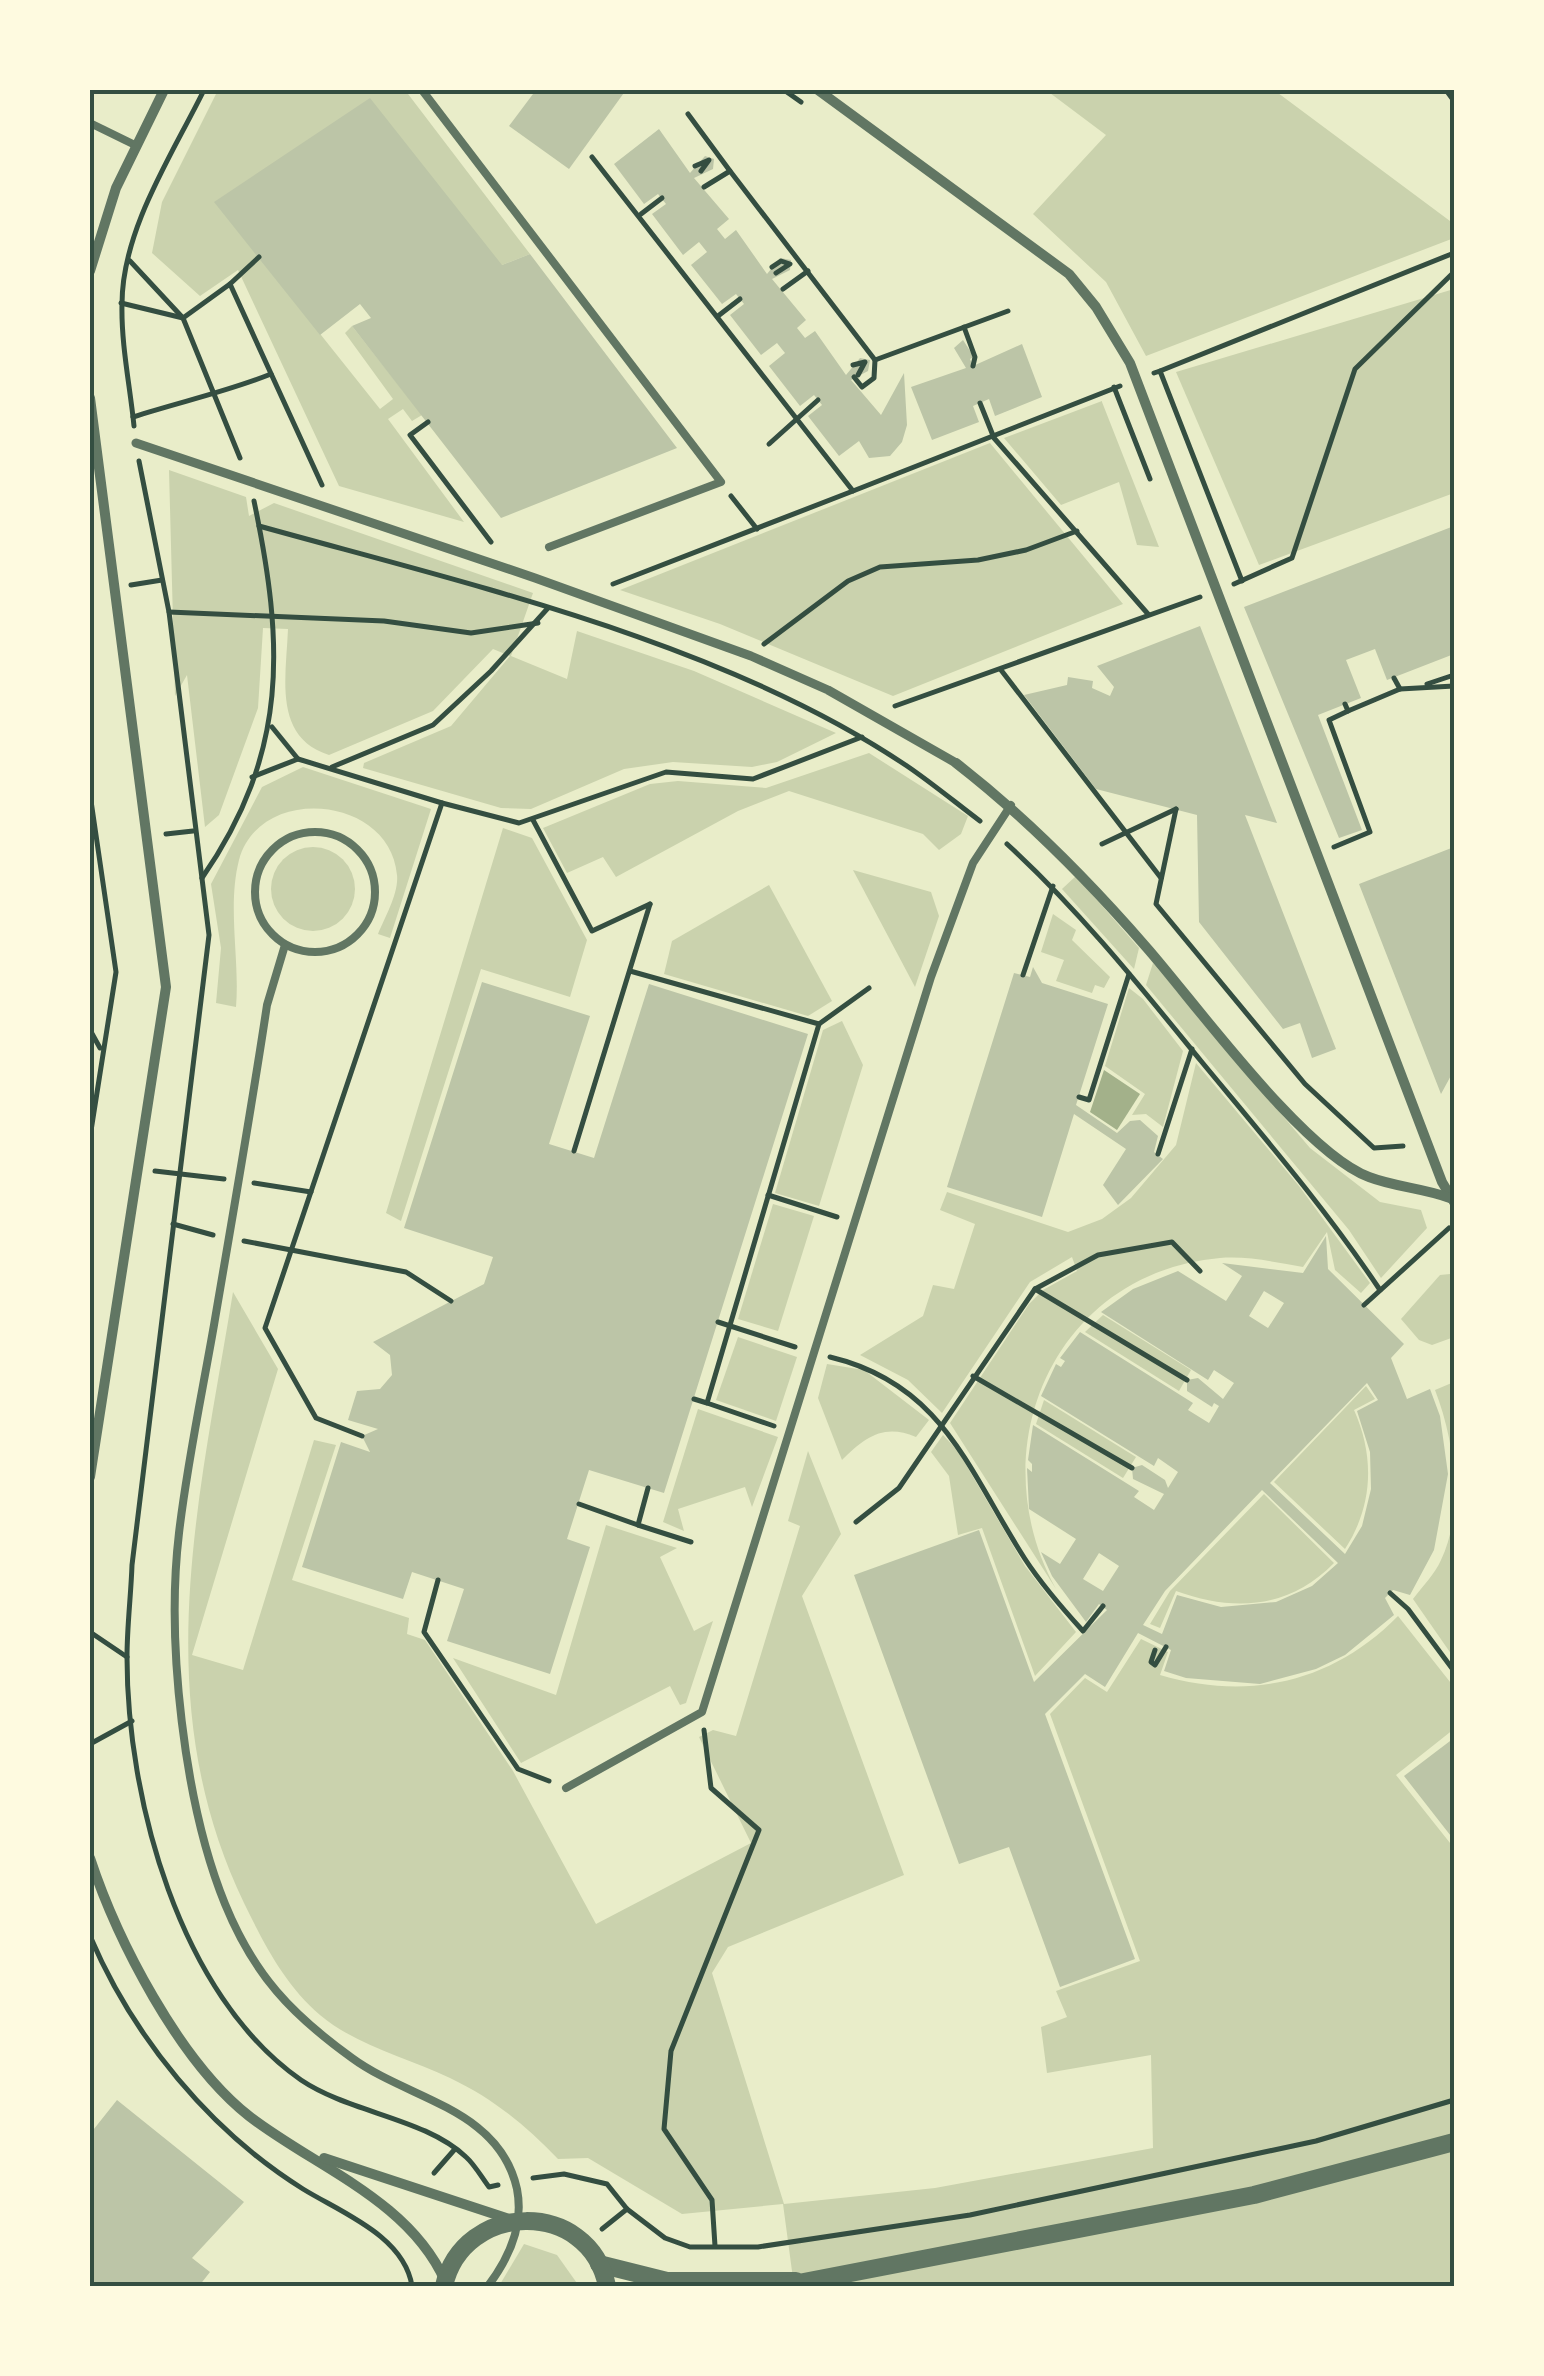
<svg xmlns="http://www.w3.org/2000/svg" width="1544" height="2376" viewBox="0 0 1544 2376" font-family="'Crimson Pro',serif">
<style>
.green{fill:#cad2ad}
.water{fill:#a3b18a}
.building{fill:#bcc5a7;fill-rule:evenodd}
.lines{fill:none;stroke-linecap:round;stroke-linejoin:round}
.path{stroke:#344e41;stroke-width:5}
.service{stroke:#617663;stroke-width:8}
.pedestrian{stroke:#617663;stroke-width:9}
.minor{stroke:#617663;stroke-width:10}
.tertiary{stroke:#617663;stroke-width:18}
.neatline{fill:none;stroke:#344e41;stroke-width:4}
</style>
<rect width="100%" height="100%" fill="#e9edc9"/>
<!-- green -->
<g class="green">
<path d="M218,90H405L530,254L502,265L215,202L380,409L393,399L345,333L352,326L422,415L412,421L403,409L388,419L464,522L339,486L238,270L200,296L152,253L162,202Z"/>
<path d="M1046,90H1274L1454,224V238L1146,356L1106,282L1033,214L1106,135Z"/>
<path d="M1454,289V493L1259,565L1176,372Z"/>
<path d="M1102,401V402L1159,547L1137,545L1119,482L1061,505L1004,438Z"/>
<path d="M990,443L1123,604L893,696L720,624L620,590Z"/>
<path d="M169,470L246,497L249,516L274,503L533,593L511,656L567,679L577,631L694,671L836,733L777,762L752,767L673,762L624,769L531,809L501,808L363,768L364,763L451,726L510,656L493,649L433,711L329,755C273,737 286,678 288,629L263,628L258,708L219,815L205,827L187,675L175,696Z"/>
<path d="M869,753L968,816L961,834L939,850L923,834L789,791L738,811L616,877L603,857L567,873L543,828L650,784L678,781L766,788Z"/>
<path d="M303,767L431,809L390,938L378,934C385,917 399,893 397,875C390,795 259,784 239,860C227,907 240,960 236,1007L216,1003L221,948L211,884L262,787Z"/>
<path d="M503,828L532,838L587,940L570,997L481,969L401,1221L386,1213Z"/>
<circle cx="313" cy="889" r="42"/>
<path d="M853,870L931,892L939,916L915,987Z"/>
<path d="M1076,876L1139,948L1134,969L1062,889Z"/>
<path d="M769,885L832,1001L808,1016L664,974L672,941Z"/>
<path d="M1053,914L1076,930L1072,940L1110,977L1104,988L1095,985L1092,993L1056,981L1064,960L1041,952Z"/>
<path d="M1153,963L1310,1148L1380,1202L1421,1210L1427,1228L1381,1278L1349,1230L1146,985Z"/>
<path d="M1129,988L1143,999L1183,1051L1163,1127L1146,1114L1132,1115L1145,1094L1105,1066Z"/>
<path d="M842,1021L863,1065L819,1206L775,1193L823,1030Z"/>
<path d="M1196,1063L1299,1186L1370,1283L1361,1293L1335,1270L1327,1232L1303,1267C1275,1262 1248,1256 1220,1258C1053,1273 979,1450 1056,1589L950,1423L1029,1304L1043,1290L1077,1271L1072,1257L1030,1282L942,1413L908,1380L860,1355L923,1316L933,1285L954,1289L975,1224L940,1210L947,1192L1068,1232L1102,1219L1131,1198L1176,1145Z"/>
<path d="M773,1204L814,1216L778,1331L738,1319Z"/>
<path d="M1450,1274L1454,1337L1432,1345L1419,1340L1401,1319L1440,1275Z"/>
<path d="M233,1292L278,1369L192,1655L243,1670L314,1440L336,1445L292,1580L409,1618L407,1634L425,1640L513,1771L596,1924L751,1843L699,1737L713,1730L736,1736L800,1526L788,1521L808,1451L841,1534L802,1596L904,1875L728,1947L712,1973L784,2204L935,2188L1153,2148L1151,2055L1047,2073L1041,2027L1067,2017L1056,1991L1140,1961L1050,1714L1085,1678L1107,1692L1141,1639L1168,1652L1160,1675C1249,1701 1332,1683 1398,1616L1454,1687V1729L1396,1775L1454,1848V2282L1440,2286H794L783,2204L682,2214L588,2158L558,2159C525,2125 494,2099 450,2078C408,2058 357,2046 320,2015C285,1985 264,1944 244,1903C147,1701 199,1501 233,1292Z"/>
<path d="M1103,1315L1191,1370L1179,1391L1085,1332Z"/>
<path d="M738,1337L797,1357L776,1421L716,1400Z"/>
<path d="M827,1364L864,1370L929,1420L916,1437C884,1423 865,1437 842,1460L818,1398Z"/>
<path d="M1454,1382V1658L1413,1599C1422,1587 1435,1574 1441,1560C1465,1510 1454,1439 1435,1390Z"/>
<path d="M1366,1386L1375,1399L1354,1410C1375,1457 1373,1506 1345,1549L1274,1482Z"/>
<path d="M1044,1400L1136,1457L1123,1478L1036,1424Z"/>
<path d="M698,1409L778,1437L752,1507L745,1487L678,1509L684,1531L663,1522Z"/>
<path d="M943,1435L958,1451L1025,1566L1076,1632L1035,1676L982,1528L958,1535L949,1476L931,1452Z"/>
<path d="M1264,1494L1334,1563C1289,1609 1234,1612 1176,1591L1160,1628L1150,1624L1170,1591Z"/>
<path d="M606,1525L677,1548L660,1557L694,1631L713,1621L686,1703L680,1705L670,1686L521,1763L453,1658L556,1695Z"/>
<path d="M524,2244L557,2255L579,2286H499Z"/>
</g>
<!-- water -->
<path class="water" d="M1104,1070L1140,1094L1117,1130L1090,1112Z"/>
<!-- building -->
<g class="building">
<path d="M536,90H626L569,169L509,126Z"/>
<path d="M370,98L502,265L530,254L677,448L501,518L352,326L371,318L360,304L320,335L214,202Z"/>
<path d="M659,129L690,173L705,156L714,159L713,169L694,178L729,219L717,229L725,239L736,230L767,274L780,258L791,260L790,270L772,279L806,320L797,328L805,338L815,331L846,375L860,358L870,360L868,371L851,380L881,415L904,373L907,425L902,442L890,456L869,458L859,441L839,456L808,416L822,405L814,395L800,406L769,366L785,353L777,343L761,355L730,315L744,304L736,294L722,304L691,265L707,252L699,242L683,255L652,214L666,204L658,194L644,204L614,164Z"/>
<path d="M963,340L974,357L970,359L973,366L1022,344L1042,397L995,416L989,399L973,406L979,422L932,440L911,387L966,368L954,348Z"/>
<path d="M1454,526V654L1387,680L1375,649L1346,660L1361,698L1318,715L1362,830L1339,838L1244,607Z"/>
<path d="M1200,626L1277,823L1245,815L1336,1049L1312,1058L1300,1023L1283,1029L1199,922L1197,815L1096,789L1024,695L1067,685L1068,677L1093,681L1092,688L1110,696L1114,687L1097,666Z"/>
<path d="M1454,847V897L1450,898L1454,908V1070L1441,1094L1359,884Z"/>
<path d="M1033,967L1042,983L1108,1004L1076,1105L1117,1133L1130,1121L1140,1120L1158,1136L1154,1152L1163,1159L1118,1205L1103,1185L1126,1149L1074,1114L1042,1217L947,1187L1014,973L1030,977Z"/>
<path d="M482,982L590,1016L549,1144L594,1158L649,984L808,1034L664,1493L589,1470L567,1539L590,1547L550,1674L447,1641L464,1589L412,1572L403,1599L302,1567L341,1442L370,1452L362,1436L378,1429L348,1420L357,1391L380,1389L392,1375L390,1355L373,1342L484,1284L493,1257L404,1228Z"/>
<path d="M1326,1236L1328,1269L1404,1344L1391,1358L1407,1399L1430,1389L1440,1416L1448,1474L1434,1550L1410,1595L1393,1590L1385,1598L1394,1615L1345,1655L1316,1669L1260,1684L1186,1678L1164,1671L1171,1650L1138,1633L1105,1687L1085,1674L1045,1714L1135,1959L1060,1987L1009,1847L959,1864L854,1575L979,1530L1034,1682L1107,1610L1099,1604L1086,1622L1052,1576L1041,1552L1060,1564L1076,1539L1029,1509L1027,1468L1032,1472V1464L1028,1460L1033,1425L1139,1491L1134,1497L1154,1510L1164,1494L1133,1479L1132,1468L1142,1465L1165,1480L1168,1488L1178,1472L1158,1458L1154,1466L1041,1396L1056,1364L1061,1367L1065,1361L1060,1358L1080,1332L1193,1403L1188,1410L1209,1423L1219,1406L1214,1403L1212,1407L1187,1391V1380L1198,1378L1223,1399L1234,1383L1214,1370L1208,1380L1101,1312L1133,1289L1178,1271L1226,1301L1242,1276L1222,1263L1303,1273ZM1264,1291L1284,1303L1268,1328L1249,1316ZM1367,1383L1378,1400L1357,1411L1370,1452L1371,1489L1362,1526L1345,1554L1270,1483ZM1262,1490L1338,1563L1312,1586L1276,1602L1221,1607L1177,1595L1162,1634L1143,1625L1165,1591ZM1099,1553L1119,1566L1103,1591L1083,1579Z"/>
<path d="M1454,1738V1840L1404,1776Z"/>
<path d="M117,2100L244,2202L192,2258L210,2272L199,2286H90V2134Z"/>
</g>
<g class="lines">
<!-- path -->
<g class="path">
<path d="M784,90L801,102"/>
<path d="M1446,90L1454,101"/>
<path d="M688,114L730,171"/>
<path d="M592,157L853,491L1120,386"/>
<path d="M695,166L709,160L701,171"/>
<path d="M704,187L730,171L875,360L1008,311"/>
<path d="M641,214L662,198"/>
<path d="M130,261L183,318L240,458"/>
<path d="M772,267L781,261L790,264L776,273"/>
<path d="M230,284L259,257"/>
<path d="M783,289L808,271"/>
<path d="M121,303L183,318L230,284L322,485"/>
<path d="M718,316L740,299"/>
<path d="M964,327L975,357L973,366"/>
<path d="M853,365L865,362L858,375"/>
<path d="M1160,371L1454,253"/>
<path d="M1154,373L1160,371L1242,581"/>
<path d="M854,377L862,387L874,378L875,360"/>
<path d="M1114,387L1150,479"/>
<path d="M980,403L994,438L1148,614"/>
<path d="M133,417C179,402 226,392 271,374"/>
<path d="M428,422L410,435L491,542"/>
<path d="M134,426C130,386 121,344 122,304C122,230 172,155 204,90"/>
<path d="M769,444L818,400"/>
<path d="M139,461L169,612L209,935L132,1565C131,1595 127,1626 127,1657C127,1798 179,1995 301,2080C350,2113 425,2118 466,2157C475,2165 482,2178 489,2187L498,2185"/>
<path d="M731,496L757,529"/>
<path d="M259,526C471,585 723,642 907,766C932,783 956,803 980,821"/>
<path d="M613,584L853,491"/>
<path d="M1234,584L1292,558L1355,369L1454,272"/>
<path d="M131,585L162,580"/>
<path d="M169,612L384,621L471,633L538,623"/>
<path d="M764,644L848,581L880,567L978,560L1026,550L1077,531"/>
<path d="M1001,670L1161,878"/>
<path d="M1394,678L1400,689"/>
<path d="M1427,684L1454,675"/>
<path d="M1345,704L1348,711L1400,689L1454,686"/>
<path d="M895,706L1200,597"/>
<path d="M298,759L442,803L265,1328L316,1418L362,1436"/>
<path d="M332,767L433,725L491,671L548,608"/>
<path d="M252,777L298,759L272,727"/>
<path d="M90,794L116,972L90,1137"/>
<path d="M442,803L519,823L666,772L753,779L862,737"/>
<path d="M1176,809L1156,904L1305,1084L1374,1148L1403,1146"/>
<path d="M533,820L592,931L650,904"/>
<path d="M166,834L193,831"/>
<path d="M1007,844C1079,910 1139,985 1201,1061C1263,1136 1326,1209 1380,1290"/>
<path d="M1102,844L1176,809"/>
<path d="M1334,847L1370,832L1329,720L1348,711"/>
<path d="M202,878C289,752 284,644 254,501"/>
<path d="M630,971L819,1024L707,1403L774,1426"/>
<path d="M1023,975L1053,886"/>
<path d="M819,1024L869,988"/>
<path d="M90,1030L100,1048"/>
<path d="M1079,1097L1089,1100L1129,974"/>
<path d="M574,1151L650,904"/>
<path d="M1158,1154L1192,1049"/>
<path d="M155,1171L224,1179"/>
<path d="M254,1183L311,1192"/>
<path d="M768,1195L837,1217"/>
<path d="M173,1224L213,1235"/>
<path d="M244,1241L406,1272L451,1301"/>
<path d="M1035,1289L1187,1380"/>
<path d="M1364,1305L1449,1228"/>
<path d="M718,1322L795,1347"/>
<path d="M830,1357C943,1384 968,1470 1025,1559C1042,1585 1062,1608 1083,1631L1103,1606"/>
<path d="M973,1376L1132,1468"/>
<path d="M694,1399L707,1403"/>
<path d="M648,1488L638,1525L691,1542"/>
<path d="M579,1504L638,1525"/>
<path d="M856,1522L899,1488L1035,1289L1098,1255L1172,1242L1200,1271"/>
<path d="M438,1580L424,1632L518,1769L549,1781"/>
<path d="M1390,1593L1408,1609L1454,1671"/>
<path d="M90,1632L127,1657"/>
<path d="M1155,1650L1151,1662L1155,1665L1166,1647"/>
<path d="M704,1730L711,1788L759,1830L671,2051L664,2129L712,2200L715,2246"/>
<path d="M90,1744L132,1721"/>
<path d="M90,1936C133,2037 210,2131 303,2189C342,2213 404,2236 412,2286"/>
<path d="M434,2173L455,2149"/>
<path d="M533,2178L564,2174L607,2184L627,2209L665,2238L690,2247H758L970,2215L1316,2141L1454,2100"/>
<path d="M602,2229L627,2209"/>
</g>
<!-- service -->
<g class="service">
<path d="M422,90L721,482L549,547"/>
<path d="M90,123L137,146"/>
<circle cx="315" cy="892" r="60"/>
<path d="M285,945L267,1005C251,1112 232,1219 214,1325C202,1394 187,1464 179,1533C166,1642 184,1803 225,1904C254,1975 291,2014 352,2058C409,2100 499,2108 517,2189C524,2225 510,2257 488,2286"/>
<path d="M566,1788L702,1712L931,977L973,863L1011,805"/>
</g>
<!-- pedestrian -->
<path class="pedestrian" d="M136,443L535,578L751,656L828,690L956,763"/>
<!-- minor -->
<g class="minor">
<path d="M818,90L1069,274L1096,307L1130,363L1442,1182L1454,1202"/>
<path d="M90,271L116,188L164,90"/>
<path d="M90,398L166,987L90,1477"/>
<path d="M956,763C1027,818 1088,880 1147,948C1196,1004 1304,1153 1369,1177C1395,1187 1423,1188 1450,1198"/>
<path d="M90,1858C117,1940 179,2061 249,2116C315,2167 409,2200 445,2281"/>
<path d="M324,2158L512,2220"/>
</g>
<!-- tertiary -->
<g class="tertiary">
<path d="M599,2264L667,2281H796"/>
<path d="M444,2286C463,2201 589,2198 607,2286"/>
<path d="M783,2286L1254,2195L1454,2142"/>
</g>
</g>
<!-- border -->
<rect width="1544" height="2376" fill="none" stroke="#fefae0" stroke-width="185"/>
<rect x="92" y="92" width="1360" height="2192" class="neatline"/>
</svg>
